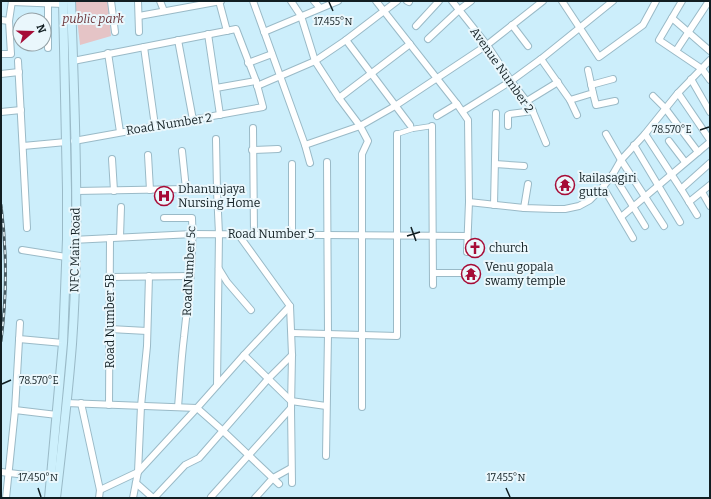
<svg xmlns="http://www.w3.org/2000/svg" width="711" height="499" viewBox="0 0 711 499" font-family="Bitter,serif">
<style>
.green{fill:#e5c4c6}
.lines{fill:none;stroke-linecap:round;stroke-linejoin:round}
.pedestrian-casing{stroke:#9abac7;stroke-width:6}
.minor-casing{stroke:#9abac7;stroke-width:8}
.secondary-casing{stroke:#9abac7;stroke-width:10}
.pedestrian{stroke:#fff;stroke-width:4.5}
.minor{stroke:#fff;stroke-width:6}
.secondary{stroke:#cdf0fc;stroke-width:8}
.rail-casing{stroke:#465960;stroke-width:3}
.rail{stroke:#eaf7fc;stroke-width:1.5;stroke-dasharray:4.5;stroke-linecap:butt}
.ticks{fill:none;stroke:#111e22;stroke-width:1.5}
.labels{text-anchor:middle;dominant-baseline:central;stroke-width:4;stroke-linejoin:round;paint-order:stroke}
.park-label{font-size:12px;font-style:italic;fill:#6d363b;stroke:#eaf7fc}
.street-label{font-size:12px;fill:#111e22;stroke:#eaf7fc}
.poi-label{font-size:12px;fill:#111e22;stroke:#eaf7fc;text-anchor:start}
.ticks-label{font-size:10px;text-anchor:middle;fill:#111e22;stroke:#eaf7fc;stroke-width:4;stroke-linejoin:round;paint-order:stroke}
</style>
<rect width="100%" height="100%" fill="#cceefb"/>
<!-- green -->
<path class="green" d="M75,1H108L111,36L80,45Z"/>
<g class="lines">
<defs>
<g id="pedestrian">
<path d="M410,125L412,129L432,126"/>
<path d="M397,134L412,129"/>
</g>
<g id="minor">
<path d="M48,1V48"/>
<path d="M111,1L115,32"/>
<path d="M138,1L139,32"/>
<path d="M160,1L164,11"/>
<path d="M219,1L227,31"/>
<path d="M253,1L305,145L310,163"/>
<path d="M291,1L301,16L315,61L339,98L360,126L368,141L362,154V407"/>
<path d="M314,1L320,8"/>
<path d="M376,1L457,104L468,120L469,202L467,252"/>
<path d="M407,1L409,2"/>
<path d="M452,1L487,45L511,81L531,107L546,143"/>
<path d="M562,1L599,57L643,25L656,1"/>
<path d="M682,1L659,40L702,69L710,80"/>
<path d="M12,2L63,4"/>
<path d="M139,16L221,1"/>
<path d="M672,18L710,51"/>
<path d="M1,20L9,21"/>
<path d="M512,25L528,46"/>
<path d="M416,26L439,1"/>
<path d="M264,32L338,1"/>
<path d="M208,34L220,115"/>
<path d="M428,39L459,10L471,1"/>
<path d="M178,40L193,120"/>
<path d="M346,40L410,125"/>
<path d="M144,47L155,126"/>
<path d="M676,51L709,1"/>
<path d="M108,53L120,132"/>
<path d="M1,54H11L9,21L12,1"/>
<path d="M541,59L570,100L577,115"/>
<path d="M18,61L27,228"/>
<path d="M73,61L236,29L256,81L263,107L74,141"/>
<path d="M248,63L272,54"/>
<path d="M1,74L19,72"/>
<path d="M691,79L710,112"/>
<path d="M591,85L613,79"/>
<path d="M257,86L315,61L346,40L397,1"/>
<path d="M216,88L256,81"/>
<path d="M593,93L596,105L615,101"/>
<path d="M678,93L710,140"/>
<path d="M653,96L665,108L698,152"/>
<path d="M339,98L410,44"/>
<path d="M570,100L593,93L588,70"/>
<path d="M527,101L558,82"/>
<path d="M463,111L511,81L541,59L613,1"/>
<path d="M1,112L21,110"/>
<path d="M437,116L457,104"/>
<path d="M432,126L433,285"/>
<path d="M508,126V115L510,114L533,111"/>
<path d="M253,128L254,234"/>
<path d="M606,134L621,160L664,226"/>
<path d="M645,134L681,189L697,215"/>
<path d="M216,139L217,191L219,234L217,385"/>
<path d="M669,141L685,162"/>
<path d="M305,145L360,126L395,106L487,45L543,1"/>
<path d="M634,145L680,222"/>
<path d="M23,146L66,142"/>
<path d="M252,150L278,149"/>
<path d="M182,151L186,189"/>
<path d="M148,155L150,190"/>
<path d="M112,159L114,191"/>
<path d="M292,164V234"/>
<path d="M495,164L524,166"/>
<path d="M613,174L645,226"/>
<path d="M603,187L633,238"/>
<path d="M681,189L710,163"/>
<path d="M76,191L186,189L217,191"/>
<path d="M702,192L710,206"/>
<path d="M469,202L524,208L554,209H565L579,206L590,200L603,187L613,174L621,160L645,134L678,93L710,60"/>
<path d="M689,202L710,185"/>
<path d="M494,205L496,113"/>
<path d="M524,208L528,184"/>
<path d="M621,217L710,142"/>
<path d="M164,218H192C194,258 188,298 184,337C181,361 180,384 178,407"/>
<path d="M238,234L290,306L292,355L291,408L292,483"/>
<path d="M120,237L121,207"/>
<path d="M72,240L193,234L467,236"/>
<path d="M22,250L66,257"/>
<path d="M219,269L227,282L251,310"/>
<path d="M433,273H464"/>
<path d="M110,277L191,276"/>
<path d="M110,329L147,331"/>
<path d="M292,333L397,336V134"/>
<path d="M19,339L63,343"/>
<path d="M244,355L291,401L326,406"/>
<path d="M66,403L197,408L222,430L279,484"/>
<path d="M81,403L100,490L99,498"/>
<path d="M109,405L110,238"/>
<path d="M15,410L57,415"/>
<path d="M326,456L328,334L327,162"/>
<path d="M1,472L51,478"/>
<path d="M136,483L153,498"/>
<path d="M100,490L138,472L197,408L244,355L290,306"/>
<path d="M211,497L291,408"/>
<path d="M6,498L15,410L20,323"/>
<path d="M133,498L138,472L141,406L147,346L149,276"/>
<path d="M154,498L185,465L199,458L268,379L292,355"/>
<path d="M255,498L273,478L291,468"/>
</g>
<g id="secondary">
<path d="M49,498L63,343L67,239V190L63,1"/>
<path d="M56,498C62,447 68,395 72,344C80,230 75,115 71,1"/>
</g>
</defs>
<!-- pedestrian casing -->
<use href="#pedestrian" class="pedestrian-casing"/>
<!-- minor casing -->
<use href="#minor" class="minor-casing"/>
<!-- secondary casing -->
<use href="#secondary" class="secondary-casing"/>
<!-- pedestrian -->
<use href="#pedestrian" class="pedestrian"/>
<!-- minor -->
<use href="#minor" class="minor"/>
<!-- secondary -->
<use href="#secondary" class="secondary"/>
<defs>
<path id="rail" d="M1,205C7,251 7,295 1,341"/>
</defs>
<!-- rail casing -->
<use href="#rail" class="rail-casing"/>
<!-- rail -->
<use href="#rail" class="rail"/>
</g>
<!-- ticks -->
<path class="ticks" d="M329,2L333,11M700,130L709,127M411,227L416,241M407,236L420,232M2,384L11,380M38,488L41,497M506,488L510,497"/>
<!-- icons -->
<defs>
<symbol id="temple-ring" viewBox="-11 -11 22 22"><circle r="9.5" fill="#eaf7fc" stroke="#a60c37" stroke-width="1.5"/><path d="M0-6L5-2H3V0L6.5 2.5H4V6H1.5V3h-3V6H-4V2.5H-6.5L-3 0V-2H-5Z" fill="#a60c37"/></symbol>
<symbol id="hospital-ring" viewBox="-11 -11 22 22"><circle r="9.5" fill="#eaf7fc" stroke="#a60c37" stroke-width="1.5"/><path d="M-5-5h3v3.5h4V-5h3V5h-3V1.5h-4V5h-3Z" fill="#a60c37"/></symbol>
<symbol id="church-ring" viewBox="-11 -11 22 22"><circle r="9.5" fill="#eaf7fc" stroke="#a60c37" stroke-width="1.5"/><path d="M-1.2-6h2.4v3.5h3.3v2.4h-3.3V6h-2.4V-.1h-3.3v-2.4h3.3Z" fill="#a60c37"/></symbol>
</defs>
<g fill-rule="evenodd">
<use href="#temple-ring" x="554" y="174" width="22" height="22"/>
<use href="#hospital-ring" x="153" y="185" width="22" height="22"/>
<use href="#church-ring" x="464" y="237" width="22" height="22"/>
<use href="#temple-ring" x="460" y="263" width="22" height="22"/>
</g>
<g class="labels">
<!-- park labels -->
<g class="park-label">
<text x="93" y="19">public park</text>
</g>
<!-- street labels -->
<g class="street-label">
<text transform="translate(502 70) rotate(55)">Avenue Number 2</text>
<text transform="translate(169 124) rotate(-9)">Road Number 2</text>
<text x="271" y="234">Road Number 5</text>
<text transform="translate(75 250) rotate(-89)">NFC Main Road</text>
<text transform="translate(189 271) rotate(-87)">RoadNumber 5c</text>
<text transform="translate(110 321) rotate(-90)">Road Number 5B</text>
</g>
<!-- poi labels -->
<g class="poi-label">
<text x="579" y="178">kailasagiri<tspan x="579" dy="14">gutta</tspan></text>
<text x="178" y="189">Dhanunjaya<tspan x="178" dy="14">Nursing Home</tspan></text>
<text x="489" y="248">church</text>
<text x="485" y="267">Venu gopala<tspan x="485" dy="14">swamy temple</tspan></text>
</g>
</g>
<g class="ticks-label">
<text x="333" y="25">17.455°N</text>
<text x="672" y="133">78.570°E</text>
<text x="39" y="384">78.570°E</text>
<text x="38" y="481">17.450°N</text>
<text x="506" y="481">17.455°N</text>
</g>
<!-- border -->
<rect width="711" height="499" fill="none" stroke="#111e22" stroke-width="4"/>
<!-- north arrow -->
<g transform="translate(32 32) rotate(70)"><circle r="19" fill="#eaf7fc" stroke="#93a0a5"/>
<path d="M0-3L7 15L0 10L-7 15Z" fill="#a60c37"/>
<text y="-6" font-size="11" font-weight="bold" text-anchor="middle" fill="#111e22">N</text>
</g>
</svg>
